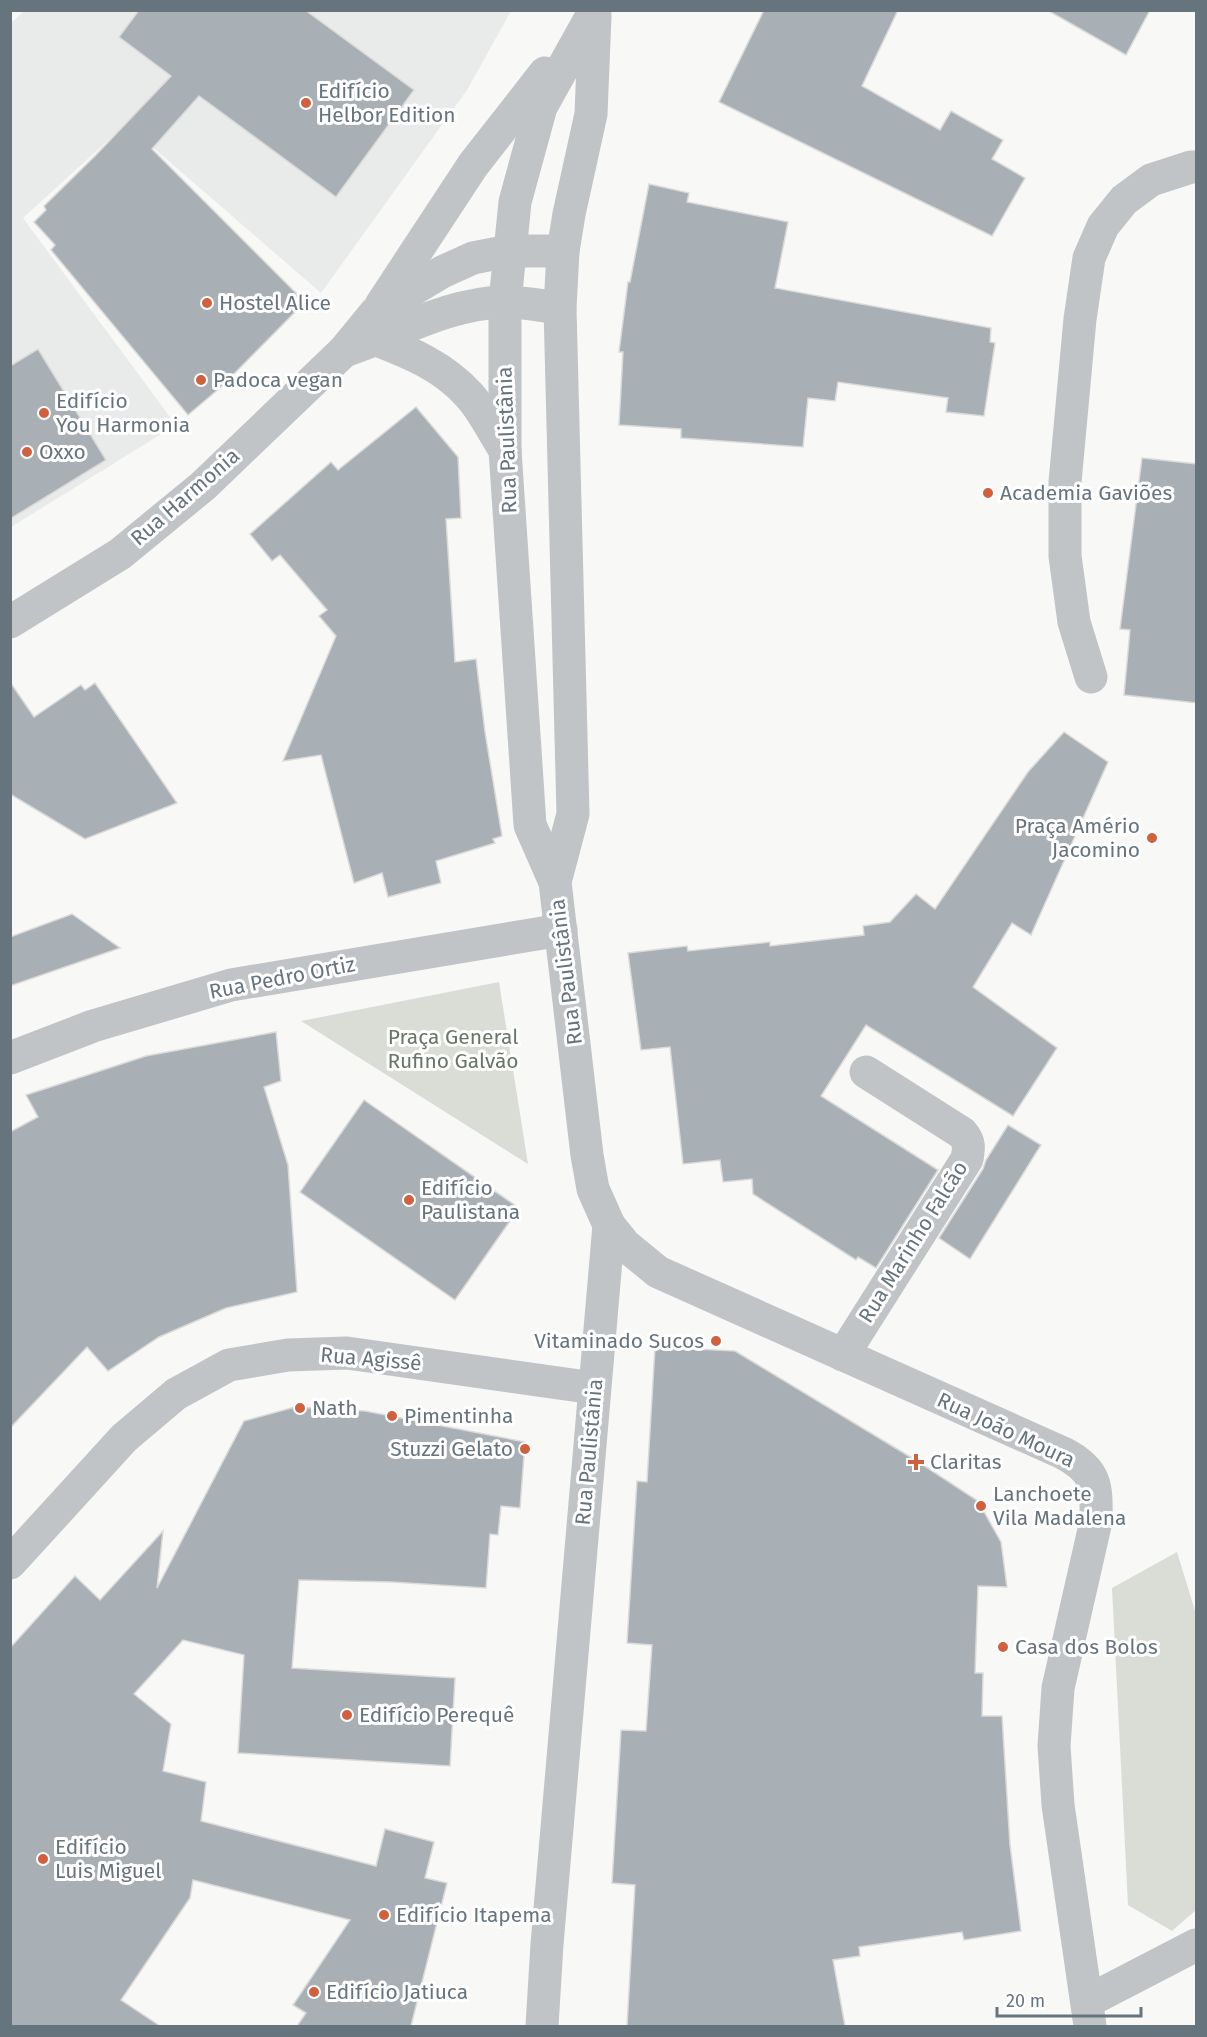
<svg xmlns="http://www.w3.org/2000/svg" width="1207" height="2037" viewBox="0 0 1207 2037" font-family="'Fira Sans',sans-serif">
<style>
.built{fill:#e9eaea}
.green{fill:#d9ddd6}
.building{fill:#a8afb5;stroke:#dadad9;stroke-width:1.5}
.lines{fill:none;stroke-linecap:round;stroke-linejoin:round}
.minor{stroke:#c0c4c7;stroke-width:33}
.poi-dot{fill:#d1603e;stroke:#fff;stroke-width:2}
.labels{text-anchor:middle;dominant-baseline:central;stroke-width:6;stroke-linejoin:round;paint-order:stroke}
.poi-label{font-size:21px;fill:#66747e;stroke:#fff;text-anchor:start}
.street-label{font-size:21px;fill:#66747e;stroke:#fff}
.park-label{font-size:21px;fill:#687765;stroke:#fff}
</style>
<rect width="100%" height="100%" fill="#f8f8f6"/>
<!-- built -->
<path class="built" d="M25,10L511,11L467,90L321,293L126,124L23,218L176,425L11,527V23Z"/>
<!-- green -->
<g class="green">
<path d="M499,982L528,1164L301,1021Z"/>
<path d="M1177,1552L1196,1614V1910L1172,1931L1128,1905L1112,1588Z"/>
</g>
<!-- building -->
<g class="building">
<path d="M139,10H305L414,90L336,197L199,96L152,149L305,302L221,387L188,415L51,250L55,245L34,222L46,210L44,206L96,155L171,76L119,37Z"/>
<path d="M764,10H898L862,86L940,130L951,111L1003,140L992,159L1025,178L992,236L719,102Z"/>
<path d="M1047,10H1150L1126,55Z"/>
<path d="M649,184L689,193L687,202L788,222L775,288L991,328L990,342L995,343L984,416L946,412L948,398L838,382L835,401L808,398L803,447L681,438V429L619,425L623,352H619L628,282H630Z"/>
<path d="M38,349L106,460L10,519V366Z"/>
<path d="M416,407L458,457L461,518L446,519L455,662L476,659L485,732L502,836L493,839L495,843L436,861L441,883L388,897L382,873L354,883L321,755L283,761L336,636L319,616L327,610L280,555L272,561L250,534L331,462L338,470Z"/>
<path d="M1142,458L1197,464V703L1124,695L1130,630L1120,629Z"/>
<path d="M10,682L34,717L81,685L85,690L95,683L177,803L85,839L10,794Z"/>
<path d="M1064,732L1108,762L1031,935L1012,923L973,987L1057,1048L1013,1116L866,1025L821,1096L938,1170L876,1268L858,1257L856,1260L753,1194L752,1179L723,1182L720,1160L683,1164L670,1047L641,1050L628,953L687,946L688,951L770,942V946L864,935L863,926L890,922L916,894L935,909L1028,772Z"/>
<path d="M72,914L120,948L10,986V937Z"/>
<path d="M276,1032L281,1081L264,1087L288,1165L297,1292L226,1308L159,1337L108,1371L87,1347L10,1428V1132L38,1117L26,1095L146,1056Z"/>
<path d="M364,1100L519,1208L455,1300L300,1192Z"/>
<path d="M1008,1125L1041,1145L970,1259L939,1238L983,1169L986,1160Z"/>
<path d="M655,1347L735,1351L917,1461L978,1501L1001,1542L1007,1587L978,1586L975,1673H983L982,1716H1002L1010,1845L1021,1931L964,1940L962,1932L859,1947L860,1956L833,1960L845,2026H627L635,1885L612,1883L621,1730L646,1731L652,1645L627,1643L637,1481L647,1482Z"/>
<path d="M295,1407L365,1411L525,1442L520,1508L501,1506L498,1535L490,1534L486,1588L392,1582L299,1580L292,1668L455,1678L450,1766L238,1753L244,1655L183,1640L134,1694L171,1724L163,1771L206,1782L201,1821L376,1866L385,1829L434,1842L425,1878L447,1883L411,2026H297L306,2013L293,2005L350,1920L193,1880L190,1898L121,2000L160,2026H10V1648L75,1576L100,1600L163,1531L157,1588L244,1421Z"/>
</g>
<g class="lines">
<!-- minor -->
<g class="minor">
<path d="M381,305L473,165L545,73"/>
<path d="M377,340C411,353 444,367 469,395C483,410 493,432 505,450"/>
<path d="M344,351C396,334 448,303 504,302C522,302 542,306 560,308"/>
<path d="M10,622L120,554L203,486L344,351L376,312L442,272L473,258L509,251H563"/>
<path d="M1091,677L1074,622L1065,556V482L1080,319L1089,258L1103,226L1124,200L1151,180L1191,167H1196"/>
<path d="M555,882L573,814L560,308L563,251L569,214L591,114L595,16"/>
<path d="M10,1058L93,1026L231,985L561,930"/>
<path d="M609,1225L625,1245L658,1272L1063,1453C1096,1470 1097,1485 1096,1521L1058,1688L1054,1746L1058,1805L1090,2026"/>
<path d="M843,1355L967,1159C969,1148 970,1142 962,1133L866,1072"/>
<path d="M10,1563L124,1438L176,1394L229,1365L288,1355L347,1353L594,1388"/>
<path d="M1088,2001L1196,1945"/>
<path d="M542,2026L547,1944L609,1225L593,1189L587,1155L555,882L530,825L505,450V302L515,202L541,107L595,10"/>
</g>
</g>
<!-- markers -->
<g class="poi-dot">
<circle cx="306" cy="103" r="6"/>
<circle cx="207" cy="303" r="6"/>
<circle cx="201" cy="380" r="6"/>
<circle cx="44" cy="413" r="6"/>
<circle cx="27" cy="452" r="6"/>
<circle cx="988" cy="493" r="6"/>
<circle cx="1152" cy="838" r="6"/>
<circle cx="409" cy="1200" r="6"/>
<circle cx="716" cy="1341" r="6"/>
<circle cx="300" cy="1408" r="6"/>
<circle cx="392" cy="1416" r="6"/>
<circle cx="525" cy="1449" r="6"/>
<path d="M913 1453h6v6h6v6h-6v6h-6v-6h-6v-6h6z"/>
<circle cx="981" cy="1506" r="6"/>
<circle cx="1003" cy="1647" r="6"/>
<circle cx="347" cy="1715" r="6"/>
<circle cx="43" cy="1859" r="6"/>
<circle cx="384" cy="1915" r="6"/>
<circle cx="314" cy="1992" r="6"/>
</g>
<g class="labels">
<!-- poi labels -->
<g class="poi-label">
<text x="318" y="91">Edifício<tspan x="318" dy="24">Helbor Edition</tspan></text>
<text x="219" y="303">Hostel Alice</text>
<text x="213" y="380">Padoca vegan</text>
<text x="56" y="401">Edifício<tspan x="56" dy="24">You Harmonia</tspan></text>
<text x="39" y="452">Oxxo</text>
<text x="1000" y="493">Academia Gaviões</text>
<text x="1140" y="826" text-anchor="end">Praça Amério<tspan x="1140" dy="24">Jacomino</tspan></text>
<text x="421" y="1188">Edifício<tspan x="421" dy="24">Paulistana</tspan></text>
<text x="704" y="1341" text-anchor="end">Vitaminado Sucos</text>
<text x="312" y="1408">Nath</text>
<text x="404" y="1416">Pimentinha</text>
<text x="513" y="1449" text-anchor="end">Stuzzi Gelato</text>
<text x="930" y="1462">Claritas</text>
<text x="993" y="1494">Lanchoete<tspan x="993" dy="24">Vila Madalena</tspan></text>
<text x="1015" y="1647">Casa dos Bolos</text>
<text x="359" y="1715">Edifício Perequê</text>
<text x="55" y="1847">Edifício<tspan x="55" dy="24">Luis Miguel</tspan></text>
<text x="396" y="1915">Edifício Itapema</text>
<text x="326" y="1992">Edifício Jatiuca</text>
</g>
<!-- street labels -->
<g class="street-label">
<text transform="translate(507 440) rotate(-92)">Rua Paulistânia</text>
<text transform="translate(185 497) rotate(-41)">Rua Harmonia</text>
<text transform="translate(566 972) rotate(-97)">Rua Paulistânia</text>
<text transform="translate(282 978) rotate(-11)">Rua Pedro Ortiz</text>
<text transform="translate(913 1242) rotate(-58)">Rua Marinho Falcão</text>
<text transform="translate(371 1359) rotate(5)">Rua Agissê</text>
<text transform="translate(1006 1430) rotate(25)">Rua João Moura</text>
<text transform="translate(589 1452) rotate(-85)">Rua Paulistânia</text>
</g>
<!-- park labels -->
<g class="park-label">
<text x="453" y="1037">Praça General<tspan x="453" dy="24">Rufino Galvão</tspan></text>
</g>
</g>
<!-- border -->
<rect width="1207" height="2037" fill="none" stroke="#66747e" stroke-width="24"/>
<!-- scale -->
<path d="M997 2007v9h144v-9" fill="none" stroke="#66747e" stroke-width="3"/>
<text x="1006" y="2007" font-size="18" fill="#66747e" stroke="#ffffff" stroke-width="4.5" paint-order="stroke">20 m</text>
</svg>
